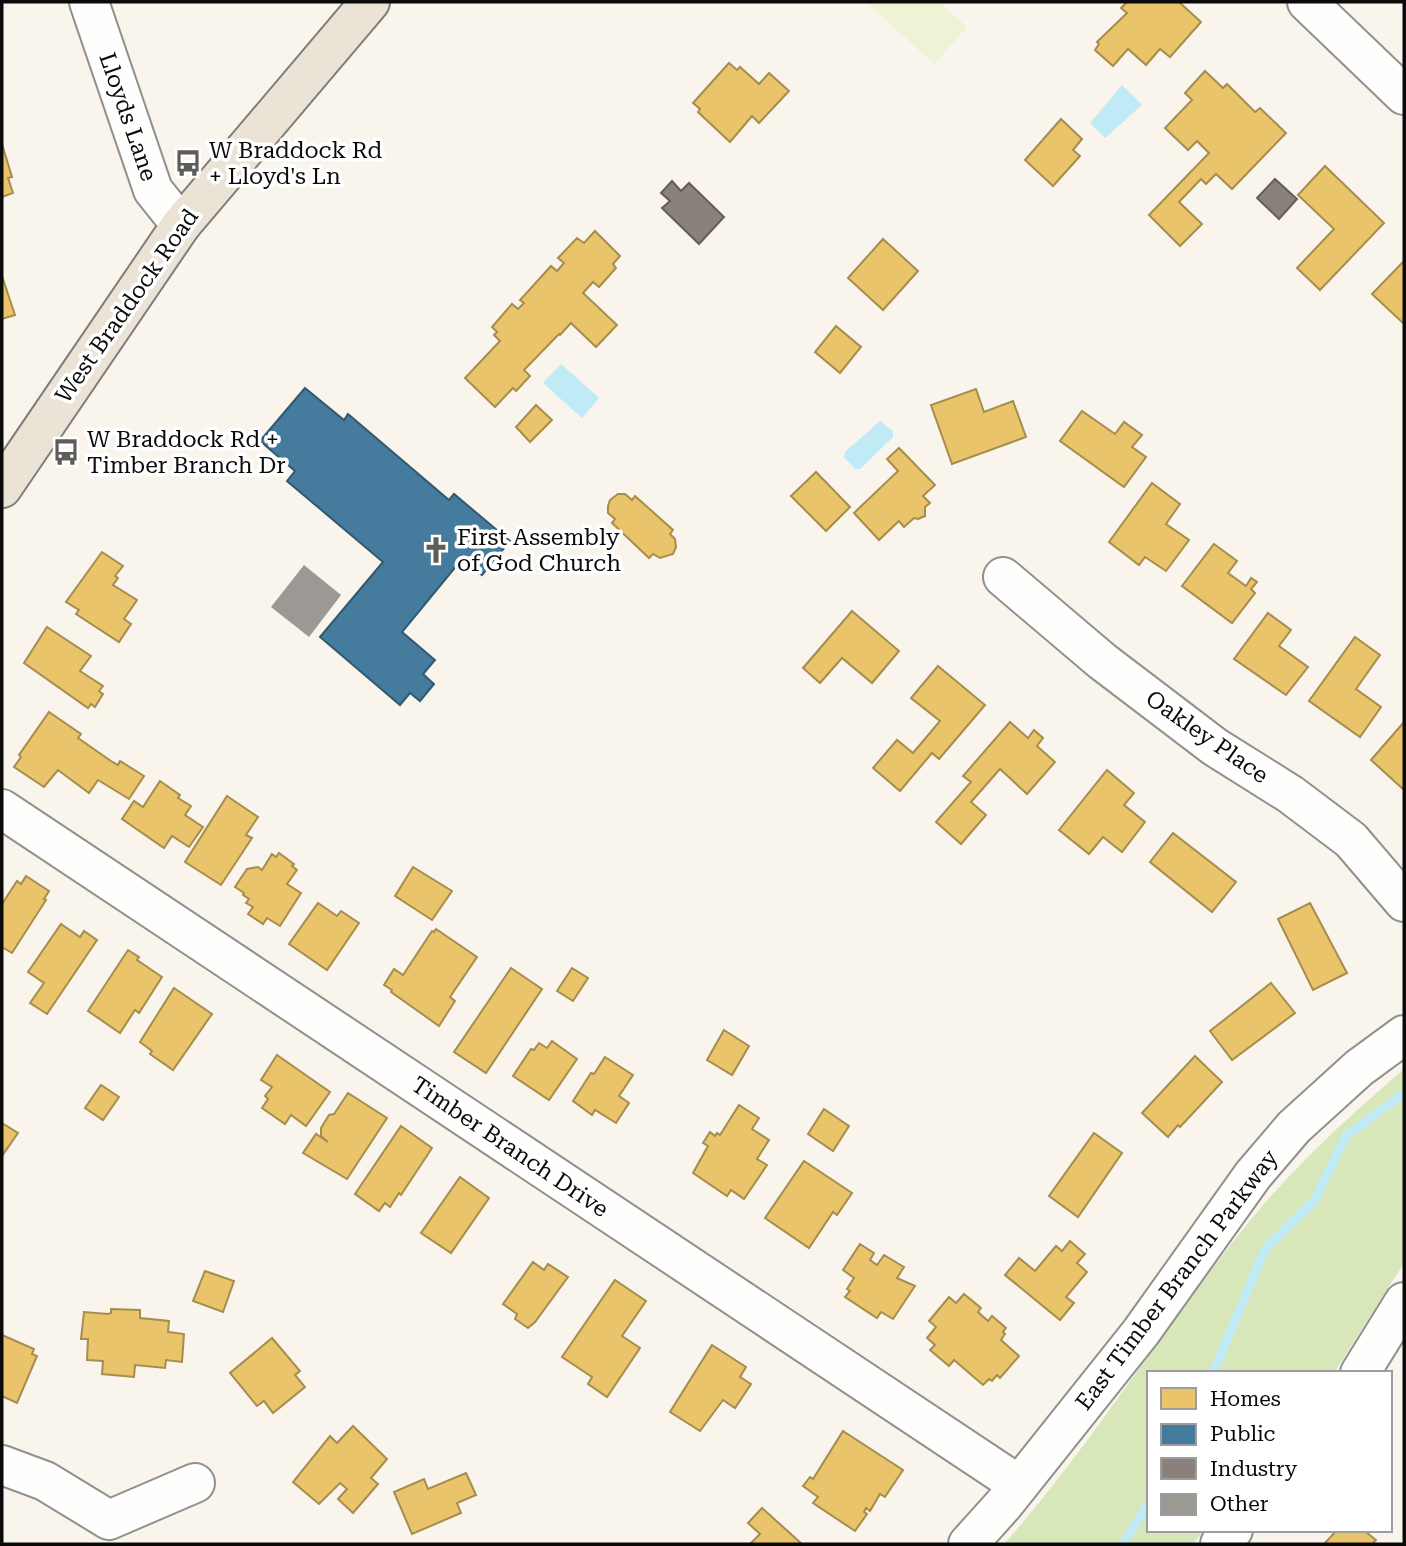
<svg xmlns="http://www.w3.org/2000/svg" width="1406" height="1546" viewBox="0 0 1406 1546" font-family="'Roboto Serif',serif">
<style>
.forest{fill:#d7e7b9}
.pitch{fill:#eff3d5}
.water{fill:#c0eaf5}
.homes{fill:#e9c46a;stroke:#a68c4d;stroke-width:2}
.public{fill:#457b9d;stroke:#335971;stroke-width:2}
.industry{fill:#8a817c;stroke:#645d5a;stroke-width:2}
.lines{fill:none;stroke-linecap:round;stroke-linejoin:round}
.stream{stroke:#c0eaf5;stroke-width:9}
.building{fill:#9c9893}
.minor-casing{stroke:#92908c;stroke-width:42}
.major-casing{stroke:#7f7d7a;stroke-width:42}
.minor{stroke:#fefefc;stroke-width:38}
.major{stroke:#ebe3d6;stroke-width:38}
.labels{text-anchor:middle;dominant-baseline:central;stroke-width:7;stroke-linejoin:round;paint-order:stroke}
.street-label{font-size:23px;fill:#0a0a0a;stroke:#fff}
.poi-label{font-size:23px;fill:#0a0a0a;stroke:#fff;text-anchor:start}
</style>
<rect width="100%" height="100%" fill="#f9f5ed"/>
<!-- forest -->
<path class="forest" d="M1404,1069V1263L1334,1373H1149V1530H1205L1193,1544H1004C1097,1439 1169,1317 1259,1210C1303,1158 1353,1113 1404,1069Z"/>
<!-- pitch -->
<path class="pitch" d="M866,2H939L967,27L934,64Z"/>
<!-- water -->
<g class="water">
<path d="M1122,85L1142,105L1105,138L1090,123Z"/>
<path d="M561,364L599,398L582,418L543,383Z"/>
<path d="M880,421L893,431V437L860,469H855L844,457L845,452Z"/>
</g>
<!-- homes -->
<g class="homes">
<path d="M1127,2H1179L1201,22L1170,57L1160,49L1146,65L1128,49L1113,66L1095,50L1099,44L1097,42L1127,13L1121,8Z"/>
<path d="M729,63L737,70L740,67L759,84L769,73L789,91L759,123L752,116L730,142L698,112L700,109L693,103Z"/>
<path d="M1205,71L1223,88L1227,84L1255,112L1260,108L1286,133L1232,189L1216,174L1206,184L1201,179L1179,202L1202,224L1180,246L1149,215L1209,153L1197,141L1188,150L1165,128L1192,100L1185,93Z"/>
<path d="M1061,119L1082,139L1073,150L1080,156L1053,186L1025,160Z"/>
<path d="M2,144L12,177L8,178L13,193L2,197Z"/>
<path d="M1325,166L1384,223L1320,290L1297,268L1334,229L1298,195Z"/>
<path d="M595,231L620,256L613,264L616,268L599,287L593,282L583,293L617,325L596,347L571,323L560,335L559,334L524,370L530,376L516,391L513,388L495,407L465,378L500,341L494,335L497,332L492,327L512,304L518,309L524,303L520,300L551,266L557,271L564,263L558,258L577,238L584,243Z"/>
<path d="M883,239L918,271L883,310L848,278Z"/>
<path d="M1404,261V324L1372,294Z"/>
<path d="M2,276L15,315L2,319Z"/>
<path d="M836,326L861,347L840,373L815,352Z"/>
<path d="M976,389L984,412L1013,401L1026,437L952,464L931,405Z"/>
<path d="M536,405L552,420L530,442L516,427Z"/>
<path d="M1082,411L1115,434L1124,422L1142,435L1132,447L1146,457L1124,487L1060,441Z"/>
<path d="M899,448L935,485L923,496L930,503L925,507V516L918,519L914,518L904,527L899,521L879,540L854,513L898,471L887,459Z"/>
<path d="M816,472L850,507L826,531L791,496Z"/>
<path d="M1152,483L1180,504L1166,524L1189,540L1166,571L1145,557L1139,565L1109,542Z"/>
<path d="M618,494H625L632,500L635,496L673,530L670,534L675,539L676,547L673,554L660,558L653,554L649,558L612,523L615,519L608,513V506L610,500Z"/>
<path d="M1214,544L1237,561L1228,573L1246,586L1251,578L1257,582L1251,589L1255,593L1232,623L1182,586Z"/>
<path d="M102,552L123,566L115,576L118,578L113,585L137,600L124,619L131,624L119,642L76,614L79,610L66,602Z"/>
<path d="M852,611L899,651L872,683L842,658L820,683L803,668Z"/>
<path d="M1268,613L1291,630L1279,646L1308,667L1286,695L1234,659Z"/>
<path d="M47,627L91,656L80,671L103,686L99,691L103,694L95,707L91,704L88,708L24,663Z"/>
<path d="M1355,637L1380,655L1356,689L1381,707L1360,737L1309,701Z"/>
<path d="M938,666L985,705L939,759L932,753L900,791L873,768L897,740L913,753L940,721L911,698Z"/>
<path d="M49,712L81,734L78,738L111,761L118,765L120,761L144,776L129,799L98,780L89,793L58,770L44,787L14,767L21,757L19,755Z"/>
<path d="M1010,722L1028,738L1034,730L1043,738L1037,746L1055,762L1027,794L1000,769L971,802L986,815L961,844L936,822L971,782L963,776Z"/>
<path d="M1404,722V790L1371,760Z"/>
<path d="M1107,770L1134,793L1124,805L1145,822L1122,852L1103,837L1089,854L1059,830Z"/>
<path d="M160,781L180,795L178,798L191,806L185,815L203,827L189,847L172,836L164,848L122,819L134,801L143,807Z"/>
<path d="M227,796L258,817L246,835L252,838L221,885L185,862Z"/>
<path d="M1173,833L1236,882L1212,912L1150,862Z"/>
<path d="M279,853L294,864L292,866L297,870L287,884L301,893L280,926L267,918L263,924L248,914L253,907L246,903L249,899L243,895L244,893L235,887L247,869L258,867L262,870L272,854L276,857Z"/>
<path d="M413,867L452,891L432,920L395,896Z"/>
<path d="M26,876L49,891L44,899L46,900L12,953L2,947V904L17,881L21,884Z"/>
<path d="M318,903L337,916L341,911L359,923L327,970L289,944Z"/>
<path d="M1310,903L1347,973L1313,990L1278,919Z"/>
<path d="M61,924L80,937L84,931L97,940L47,1014L30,1003L44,983L28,972Z"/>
<path d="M436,929L477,957L450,997L455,1001L439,1026L391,992L392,990L384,985L394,969L403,975L432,931L434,932Z"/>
<path d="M128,950L139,957L137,960L162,977L139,1013L135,1010L120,1033L88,1011Z"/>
<path d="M511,968L542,989L486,1073L454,1052Z"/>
<path d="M572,968L588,978L573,1001L557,991Z"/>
<path d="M1271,983L1295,1013L1232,1060L1210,1031Z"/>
<path d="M174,988L212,1014L173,1070L150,1054L152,1051L140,1042Z"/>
<path d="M724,1030L749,1046L732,1075L707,1060Z"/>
<path d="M552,1041L577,1059L549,1100L513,1076L531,1049L534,1050L539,1043L547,1048Z"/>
<path d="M277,1055L330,1092L306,1126L291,1115L285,1124L262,1108L268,1099L265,1096L272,1087L261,1080Z"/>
<path d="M1195,1056L1222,1082L1180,1127L1178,1125L1168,1137L1142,1113Z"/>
<path d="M605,1057L633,1075L619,1096L629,1103L616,1123L595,1110L592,1115L573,1101L591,1073L594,1074Z"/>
<path d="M101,1085L119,1097L103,1120L85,1108Z"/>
<path d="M348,1093L387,1118L347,1179L303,1153L316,1134L328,1142L321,1136V1128L329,1115L334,1114Z"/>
<path d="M739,1105L759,1118L752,1129L769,1140L757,1159L767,1165L744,1199L731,1190L727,1196L693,1173L708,1146L703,1143L710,1132L715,1136L717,1133L720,1135Z"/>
<path d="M824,1109L849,1126L833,1151L808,1134Z"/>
<path d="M2,1123L18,1133L2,1156Z"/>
<path d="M401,1126L432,1148L401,1195L399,1193L390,1207L385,1203L379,1211L355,1194Z"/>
<path d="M1094,1133L1122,1153L1078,1217L1049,1196Z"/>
<path d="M804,1161L852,1193L837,1215L833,1212L809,1248L765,1218Z"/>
<path d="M460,1177L489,1198L451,1253L421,1233Z"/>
<path d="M1070,1241L1085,1254L1077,1263L1087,1272L1066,1297L1074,1303L1060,1320L1005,1275L1019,1258L1035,1271L1056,1246L1062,1251Z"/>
<path d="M860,1244L874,1253L870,1260L877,1265L884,1255L904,1267L897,1278L915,1286L893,1319L881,1312L877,1318L845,1297L850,1291L847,1289L854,1278L843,1270Z"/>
<path d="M533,1262L544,1270L548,1264L568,1277L535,1322L528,1328L515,1319L517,1314L503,1304Z"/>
<path d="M205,1271L234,1281L223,1312L193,1301Z"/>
<path d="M615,1280L646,1301L622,1336L640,1348L607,1397L588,1384L592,1377L562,1357Z"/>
<path d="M964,1294L981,1308L978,1312L988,1321L992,1316L1006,1328L1003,1332L1005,1334L1001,1340L1019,1356L1000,1378L997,1375L992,1381L989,1379L983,1385L954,1360L949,1366L930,1350L935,1345L927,1338L936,1327L929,1321L949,1297L956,1303Z"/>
<path d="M111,1309L140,1310V1318L169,1321L168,1332L184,1334L182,1362L166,1360L165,1368L135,1365L134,1377L102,1374L103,1361L87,1360L88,1339H81L84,1312L108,1314L111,1313Z"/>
<path d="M2,1335L34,1349L32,1354L37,1356L17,1403L2,1396Z"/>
<path d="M272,1338L300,1371L295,1375L305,1387L273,1413L264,1401L257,1406L230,1373Z"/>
<path d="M712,1345L746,1367L740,1377L751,1384L735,1408L723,1400L700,1431L670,1412Z"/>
<path d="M353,1426L387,1459L371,1478L378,1484L353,1513L338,1499L347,1489L340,1483L319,1504L293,1482L330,1436L337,1443Z"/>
<path d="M843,1431L903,1470L885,1497L880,1494L870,1511L866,1508L864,1512L867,1514L855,1531L813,1503L818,1497L803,1486L810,1477L813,1479Z"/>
<path d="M466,1473L476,1495L457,1503L461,1513L412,1534L394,1492L424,1479L428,1489Z"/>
<path d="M762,1508L802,1544H750L760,1534L748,1523Z"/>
<path d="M1337,1530H1367L1366,1532L1376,1540L1372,1544H1324Z"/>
</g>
<!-- public -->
<path class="public" d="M305,388L344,420L348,414L449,500L454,494L510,541L482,575L462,559L402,632L435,660L423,674L434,684L420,701L410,693L400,705L320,637L383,562L287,481L295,471L260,441Z"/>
<!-- industry -->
<g class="industry">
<path d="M1275,179L1297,199L1279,219L1257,198Z"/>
<path d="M672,181L681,191L689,183L724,217L699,244L662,208L670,201L661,193Z"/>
</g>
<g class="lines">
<!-- stream -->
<g class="stream">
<path d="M1213,1373L1265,1249L1314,1201L1346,1136L1404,1093"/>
<path d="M1123,1544L1149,1502"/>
</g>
</g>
<!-- building -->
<path class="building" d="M304,565L341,595L309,637L271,607Z"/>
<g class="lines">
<defs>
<g id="minor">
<path d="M89,2L153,190L181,225"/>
<path d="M1307,2L1404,95"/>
<path d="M1003,577L1102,661L1215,747L1290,794L1351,840L1404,902"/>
<path d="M2,809L1019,1485"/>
<path d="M1360,1373L1404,1302"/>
<path d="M2,1465L45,1481L109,1520L195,1483"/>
<path d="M968,1544L1004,1504L1141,1332L1253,1175L1294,1127L1359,1068L1404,1035"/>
<path d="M1220,1544L1233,1530"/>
</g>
<path id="major" d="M2,488L181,225L370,2"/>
</defs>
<!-- minor casing -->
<use href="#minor" class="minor-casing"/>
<!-- major casing -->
<use href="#major" class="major-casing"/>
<!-- minor -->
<use href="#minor" class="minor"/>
<!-- major -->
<use href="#major" class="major"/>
</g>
<!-- icons -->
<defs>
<symbol id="bus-bare" viewBox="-9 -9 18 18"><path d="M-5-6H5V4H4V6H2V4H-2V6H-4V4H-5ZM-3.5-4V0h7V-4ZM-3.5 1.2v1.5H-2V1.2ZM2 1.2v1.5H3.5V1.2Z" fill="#5e5c59" stroke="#fff" stroke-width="2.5" paint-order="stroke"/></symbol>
<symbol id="church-bare" viewBox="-9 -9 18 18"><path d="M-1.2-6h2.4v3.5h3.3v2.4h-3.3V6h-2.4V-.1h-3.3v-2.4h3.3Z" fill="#5e5c59" stroke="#fff" stroke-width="2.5" paint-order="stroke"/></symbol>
</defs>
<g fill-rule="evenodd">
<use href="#bus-bare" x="169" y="144" width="38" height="38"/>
<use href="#bus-bare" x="47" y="433" width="38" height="38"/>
<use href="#church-bare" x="417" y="531" width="38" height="38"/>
</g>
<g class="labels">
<!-- street labels -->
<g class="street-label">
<text transform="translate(128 117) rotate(71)">Lloyds Lane</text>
<text transform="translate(127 306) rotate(-55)">West Braddock Road</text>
<text transform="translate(1207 737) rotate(35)">Oakley Place</text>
<text transform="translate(510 1147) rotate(34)">Timber Branch Drive</text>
<text transform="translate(1177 1280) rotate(-53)">East Timber Branch Parkway</text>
</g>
<!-- poi labels -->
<g class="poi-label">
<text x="209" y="150">W Braddock Rd<tspan x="209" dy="26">+ Lloyd's Ln</tspan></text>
<text x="87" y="439">W Braddock Rd +<tspan x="87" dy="26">Timber Branch Dr</tspan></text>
<text x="457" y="537">First Assembly<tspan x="457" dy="26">of God Church</tspan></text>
</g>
</g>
<!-- border -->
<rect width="1406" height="1546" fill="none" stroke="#0a0a0a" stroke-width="7"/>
<!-- legend -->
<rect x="1147" y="1371" width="245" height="161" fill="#ffffff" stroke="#9d9d9d" stroke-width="2"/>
<rect x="1161" y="1388" width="35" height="21" fill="#e9c46a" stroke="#9d9d9d" stroke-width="2"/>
<text x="1210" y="1406" font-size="21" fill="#0a0a0a">Homes</text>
<rect x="1161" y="1424" width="35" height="21" fill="#457b9d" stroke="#9d9d9d" stroke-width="2"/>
<text x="1210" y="1441" font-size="21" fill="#0a0a0a">Public</text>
<rect x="1161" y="1458" width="35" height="21" fill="#8a817c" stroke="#9d9d9d" stroke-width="2"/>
<text x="1210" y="1476" font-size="21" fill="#0a0a0a">Industry</text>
<rect x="1161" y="1494" width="35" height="21" fill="#9c9893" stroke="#9d9d9d" stroke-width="2"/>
<text x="1210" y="1511" font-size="21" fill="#0a0a0a">Other</text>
</svg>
